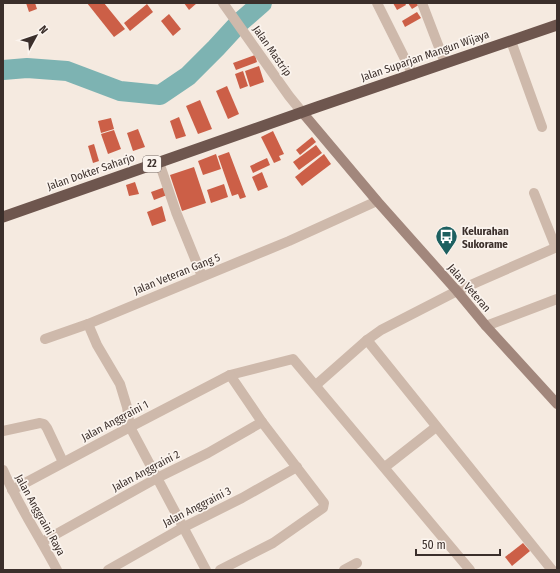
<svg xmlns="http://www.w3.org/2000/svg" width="560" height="573" viewBox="0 0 560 573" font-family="'Fira Sans Condensed',sans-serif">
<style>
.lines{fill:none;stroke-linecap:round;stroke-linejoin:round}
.river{stroke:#7db3b2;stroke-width:20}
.building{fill:#cc5f47}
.minor{stroke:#ceb9ab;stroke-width:10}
.tertiary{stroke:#ceb9ab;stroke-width:10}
.secondary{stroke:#a2877c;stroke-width:10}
.trunk{stroke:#6e564e;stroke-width:11}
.labels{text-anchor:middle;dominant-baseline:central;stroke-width:3.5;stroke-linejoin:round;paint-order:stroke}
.shield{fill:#fbf4ee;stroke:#756a66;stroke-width:1}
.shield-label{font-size:10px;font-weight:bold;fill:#3b2f2b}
.street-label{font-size:11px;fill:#3b2f2b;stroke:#fbf4ee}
.poi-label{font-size:11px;font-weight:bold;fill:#3b2f2b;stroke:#fbf4ee;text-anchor:start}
</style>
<rect width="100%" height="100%" fill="#f5eae0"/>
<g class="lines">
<!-- river -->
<path class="river" d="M3,70L27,68L67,71L120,91L160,95L188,76L216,48L239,23L262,3"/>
</g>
<!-- building -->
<g class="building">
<path d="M26,3H35L37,9L29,12Z"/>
<path d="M87,3H104L125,29L114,37Z"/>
<path d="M184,3H197L189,10Z"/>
<path d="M393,3H405L406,5L397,10Z"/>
<path d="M408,3H422L412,9Z"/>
<path d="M147,4L153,12L130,31L124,23Z"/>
<path d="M417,12L421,18L405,27L402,21Z"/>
<path d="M169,14L181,29L173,36L161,21Z"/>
<path d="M255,55L257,62L236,70L233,63Z"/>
<path d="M259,66L264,82L250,87L245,71Z"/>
<path d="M243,71L248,86L240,89L235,74Z"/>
<path d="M227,86L239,114L228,119L216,91Z"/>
<path d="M200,100L212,129L198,134L186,106Z"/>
<path d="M179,117L186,136L176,139L170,121Z"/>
<path d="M111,118L114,129L101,133L98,121Z"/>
<path d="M138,129L145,147L133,151L127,133Z"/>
<path d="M114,130L121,149L108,154L101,134Z"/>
<path d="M273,131L284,154L279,156L281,160L274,163L261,137Z"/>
<path d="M312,137L316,142L300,155L296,150Z"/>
<path d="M94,144L99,161L93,163L88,146Z"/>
<path d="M316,145L322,153L299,170L293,162Z"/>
<path d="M229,152L246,197L240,199L238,194L232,196L218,156Z"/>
<path d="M216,154L221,169L203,175L198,161Z"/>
<path d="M324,154L331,164L302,186L295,177Z"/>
<path d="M267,158L270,165L253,173L250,166Z"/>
<path d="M194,167L206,203L182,211L170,175Z"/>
<path d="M262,172L268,187L258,191L252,177Z"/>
<path d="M135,182L139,194L129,196L126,185Z"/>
<path d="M224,184L228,197L211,203L207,190Z"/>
<path d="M165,187L167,195L154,200L151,192Z"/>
<path d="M162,206L166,221L152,226L147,212Z"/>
<path d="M523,543L530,551L512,566L505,557Z"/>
</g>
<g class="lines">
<!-- minor -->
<g class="minor">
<path d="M377,3L413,75"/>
<path d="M422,3L445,63"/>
<path d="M511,41L542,127"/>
<path d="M159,162L176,212L202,276"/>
<path d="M534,193L556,248"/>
<path d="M486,326L557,299"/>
<path d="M45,339L88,324"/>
<path d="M367,340L552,570"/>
<path d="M316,385L367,340L381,330L457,291L557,247"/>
<path d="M3,431L40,423L44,424L47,428L63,462"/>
<path d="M385,467L436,427"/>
<path d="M3,470C18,505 39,536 57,570"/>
<path d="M12,490L130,427L230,375L293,359L470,570"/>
<path d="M42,542L157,478L208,453L262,422"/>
<path d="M108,570L182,528L242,498L297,467"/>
<path d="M206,570L130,427L127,407L120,384L97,345L88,324L289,241L377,201"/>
<path d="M220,570L273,543L323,508L324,503L262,422L230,375"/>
<path d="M344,570L357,563"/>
</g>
<!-- tertiary -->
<path class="tertiary" d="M223,3L289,96L302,112"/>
<!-- secondary -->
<path class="secondary" d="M302,112L377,201L457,291L486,326L557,404"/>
<!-- trunk -->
<path class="trunk" d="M3,217L317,107L557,25"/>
</g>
<!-- icons -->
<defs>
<symbol id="bus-pin" viewBox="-11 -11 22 30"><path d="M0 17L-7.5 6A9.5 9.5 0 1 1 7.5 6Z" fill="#1d6060" stroke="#fbf4ee"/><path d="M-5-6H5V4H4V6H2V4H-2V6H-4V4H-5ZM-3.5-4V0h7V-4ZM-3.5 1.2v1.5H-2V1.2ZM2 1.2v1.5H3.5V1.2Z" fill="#fff"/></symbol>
</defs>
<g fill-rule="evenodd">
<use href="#bus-pin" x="434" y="224" width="25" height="34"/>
</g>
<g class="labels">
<!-- shield labels -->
<rect class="shield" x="143" y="156" width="18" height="16" rx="3"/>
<g class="shield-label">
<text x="152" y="164">22</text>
</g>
<!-- street labels -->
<g class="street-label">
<text transform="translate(272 51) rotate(55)">Jalan Mastrip</text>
<text transform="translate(425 56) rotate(-19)">Jalan Suparjan Mangun Wijaya</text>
<text transform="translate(91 172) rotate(-19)">Jalan Dokter Saharjo</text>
<text transform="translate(177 274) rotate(-22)">Jalan Veteran Gang 5</text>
<text transform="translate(469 288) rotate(49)">Jalan Veteran</text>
<text transform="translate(115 421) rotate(-28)">Jalan Anggraini 1</text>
<text transform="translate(146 471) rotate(-28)">Jalan Anggraini 2</text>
<text transform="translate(197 507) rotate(-27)">Jalan Anggraini 3</text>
<text transform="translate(40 515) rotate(61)">Jalan Anggraini Raya</text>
</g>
<!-- poi labels -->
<g class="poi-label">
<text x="462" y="231">Kelurahan<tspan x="462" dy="13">Sukorame</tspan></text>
</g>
</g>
<!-- border -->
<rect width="560" height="573" fill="none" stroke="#3b2f2b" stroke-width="8"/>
<!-- north arrow -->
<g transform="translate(36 36) rotate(50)" stroke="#fbf4ee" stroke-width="3" paint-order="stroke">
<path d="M0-3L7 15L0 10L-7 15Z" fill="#3b2f2b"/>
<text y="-6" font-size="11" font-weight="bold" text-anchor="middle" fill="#3b2f2b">N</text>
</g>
<!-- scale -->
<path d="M416 549v6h84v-6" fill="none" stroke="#3b2f2b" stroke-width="2"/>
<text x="422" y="549" font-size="12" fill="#3b2f2b" stroke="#fbf4ee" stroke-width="3" paint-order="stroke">50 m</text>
</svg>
